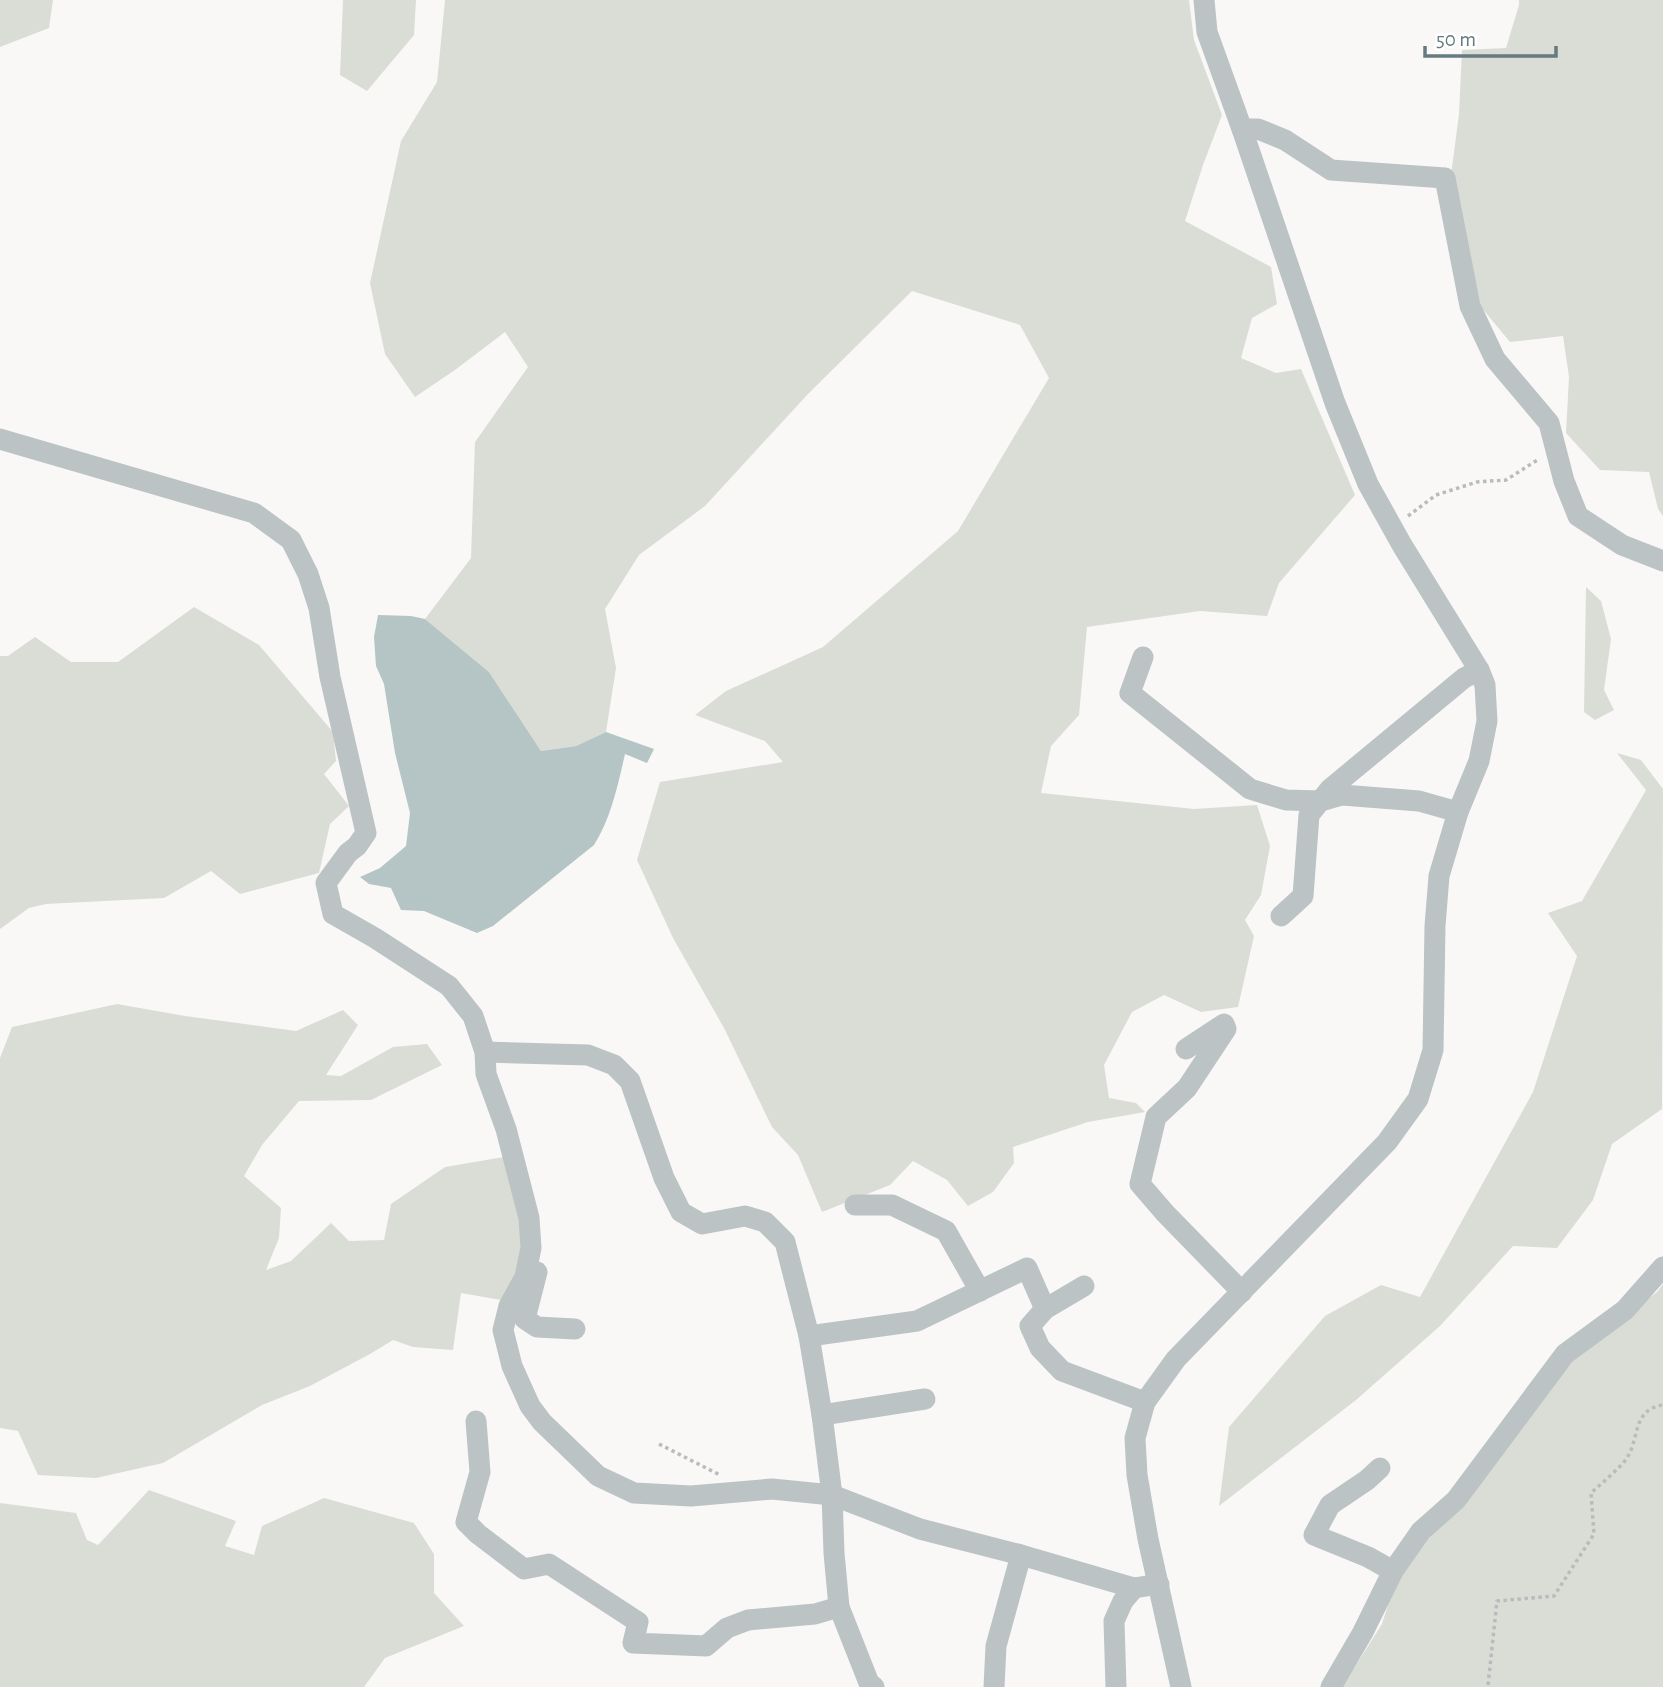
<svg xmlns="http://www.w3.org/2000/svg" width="1663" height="1687" viewBox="0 0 1663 1687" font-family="'Alegreya Sans',sans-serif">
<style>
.green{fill:#daddd6}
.water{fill:#b5c5c5}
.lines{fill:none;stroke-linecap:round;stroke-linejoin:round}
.path{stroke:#b7bcbd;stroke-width:3.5;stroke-dasharray:3.5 3.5;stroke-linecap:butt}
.minor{stroke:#bcc3c4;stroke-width:21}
</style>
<rect width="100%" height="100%" fill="#f9f8f7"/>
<!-- green -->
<g class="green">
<path d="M0,0H53L49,28L0,47Z"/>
<path d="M343,0H416L414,35L367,91L340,75Z"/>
<path d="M445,0H1189L1194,40L1222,115L1203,165L1185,221L1271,267L1277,304L1252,318L1241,358L1276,373L1301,369L1355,495L1279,583L1267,616L1200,611L1087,627L1079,715L1051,746L1041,793L1194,809L1257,805L1270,846L1261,895L1245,920L1254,936L1238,1007L1201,1012L1164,995L1132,1012L1104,1065L1109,1098L1136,1103L1145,1112L1088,1122L1013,1147L1014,1163L993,1192L968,1206L947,1180L913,1161L890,1185L822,1212L798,1155L772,1127L724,1028L673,938L637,860L660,782L783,762L765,741L695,715L726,691L823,647L958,531L1049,378L1020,325L912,291L808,394L705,506L639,555L605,609L616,668L606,732L576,746L541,751L489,672L425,619L471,558L475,442L528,367L505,332L455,370L415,397L385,354L370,283L401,141L437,82Z"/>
<path d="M1519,0H1663V516L1658,509L1649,472L1600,470L1566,433L1569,377L1563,336L1510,342L1481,307L1451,175L1459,114L1462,50L1506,48L1519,5Z"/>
<path d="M1586,587L1601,601L1611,639L1604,690L1614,710L1595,720L1584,712Z"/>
<path d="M194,607L259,645L333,732L336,761L324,774L349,806L330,824L319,873L240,894L211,871L164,898L46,904L29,908L0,929V656H8L35,637L71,662H118Z"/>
<path d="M1617,753L1641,760L1663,789L1662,1109L1612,1144L1593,1200L1557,1248L1513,1246L1440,1326L1356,1400L1219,1506L1229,1427L1325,1316L1381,1285L1420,1297L1533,1092L1577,956L1548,913L1582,901L1646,790Z"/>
<path d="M117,1004L185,1016L296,1031L343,1010L358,1025L326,1075L341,1076L393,1047L427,1044L442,1065L371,1100L299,1101L262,1145L244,1176L281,1208L279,1238L266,1270L291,1261L331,1223L349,1241L384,1240L391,1204L445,1167L504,1157L537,1248L501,1300L461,1293L453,1350L413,1347L393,1340L370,1354L310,1386L262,1405L163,1463L96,1478L38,1475L18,1431L0,1428V1058L12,1027Z"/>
<path d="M1663,1284V1687H1342L1382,1624L1397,1576L1484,1472L1573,1358L1657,1292Z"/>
<path d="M149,1490L236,1521L225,1546L254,1555L262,1526L324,1498L414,1523L434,1554V1593L464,1626L385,1658L364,1687H0V1503L76,1513L87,1540L98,1545Z"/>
</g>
<!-- water -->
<path class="water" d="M378,615L411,616L425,619L489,672L541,751L576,746L606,732L654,749L647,763L625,754C618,785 611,818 594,845L493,926L477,933L424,911L401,910L391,888L369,884L360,877L380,868L406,846L410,813L395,753L384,684L376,666L374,637Z"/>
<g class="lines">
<!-- path -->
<g class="path">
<path d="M1408,516L1436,495L1477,482L1506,480L1539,459"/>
<path d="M659,1444L720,1475"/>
<path d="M1488,1685L1497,1601L1554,1596L1594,1534L1591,1493C1602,1483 1614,1473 1624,1462C1641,1442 1630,1410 1663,1405"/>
</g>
<!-- minor -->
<g class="minor">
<path d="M1242,129H1258L1285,140L1331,170L1445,178L1470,306L1495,359L1549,423L1564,481L1578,516L1622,545L1663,561"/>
<path d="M0,439L254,513L291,540L308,574L319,608L330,677L366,833L357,846L348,853L326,883L333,914L375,938L449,986L473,1016L485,1052L486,1074L506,1129L529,1218L531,1248L525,1277L509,1306L503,1330L512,1366L530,1406L542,1422L598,1476L634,1493L691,1496L772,1489L832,1495L920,1529L1021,1555L1134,1588L1159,1584"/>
<path d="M1143,657L1130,693L1250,789L1286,800L1321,801L1342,795L1419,801L1458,812"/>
<path d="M1281,916L1303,896L1309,815L1330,789L1464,678L1479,670"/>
<path d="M1186,1049L1224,1024L1226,1029L1187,1088L1156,1117L1140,1184L1165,1213L1242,1292"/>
<path d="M485,1052L588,1055L614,1065L630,1081L664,1178L681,1212L702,1224L745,1216L765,1222L785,1242L809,1336L822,1415L832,1495L834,1553L839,1607L869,1683L874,1687"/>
<path d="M855,1205H892L946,1231L980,1291"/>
<path d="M537,1272L525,1319L537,1327L575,1329"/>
<path d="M1084,1286L1045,1309L1030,1326L1040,1348L1062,1371L1145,1402"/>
<path d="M809,1336L917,1321L1027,1268L1045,1309"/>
<path d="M822,1415L925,1399"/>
<path d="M476,1421L480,1472L466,1522L478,1534L524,1569L549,1564L638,1622L633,1643L706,1646L727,1628L748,1620L815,1614L839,1607"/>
<path d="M1380,1468L1367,1480L1330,1505L1314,1535L1368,1557L1393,1571"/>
<path d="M994,1687L996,1646L1021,1555"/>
<path d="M1116,1687L1114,1621L1123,1601L1134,1588"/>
<path d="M1181,1687L1148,1539L1137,1475L1135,1438L1145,1402L1176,1359L1387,1142L1418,1099L1433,1050L1435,926L1439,876L1458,812L1479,761L1487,721L1485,685L1479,670L1402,545L1368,484L1335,403L1242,129L1207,32L1204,0"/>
<path d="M1331,1687L1363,1632L1393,1571L1421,1531L1456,1500L1565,1354L1625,1310L1663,1267"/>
</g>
</g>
<!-- scale -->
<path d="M1425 46v10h131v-10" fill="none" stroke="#667a7f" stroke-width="3.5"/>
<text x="1436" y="46" font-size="21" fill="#667a7f" stroke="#ffffff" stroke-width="5" paint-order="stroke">50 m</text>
</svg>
